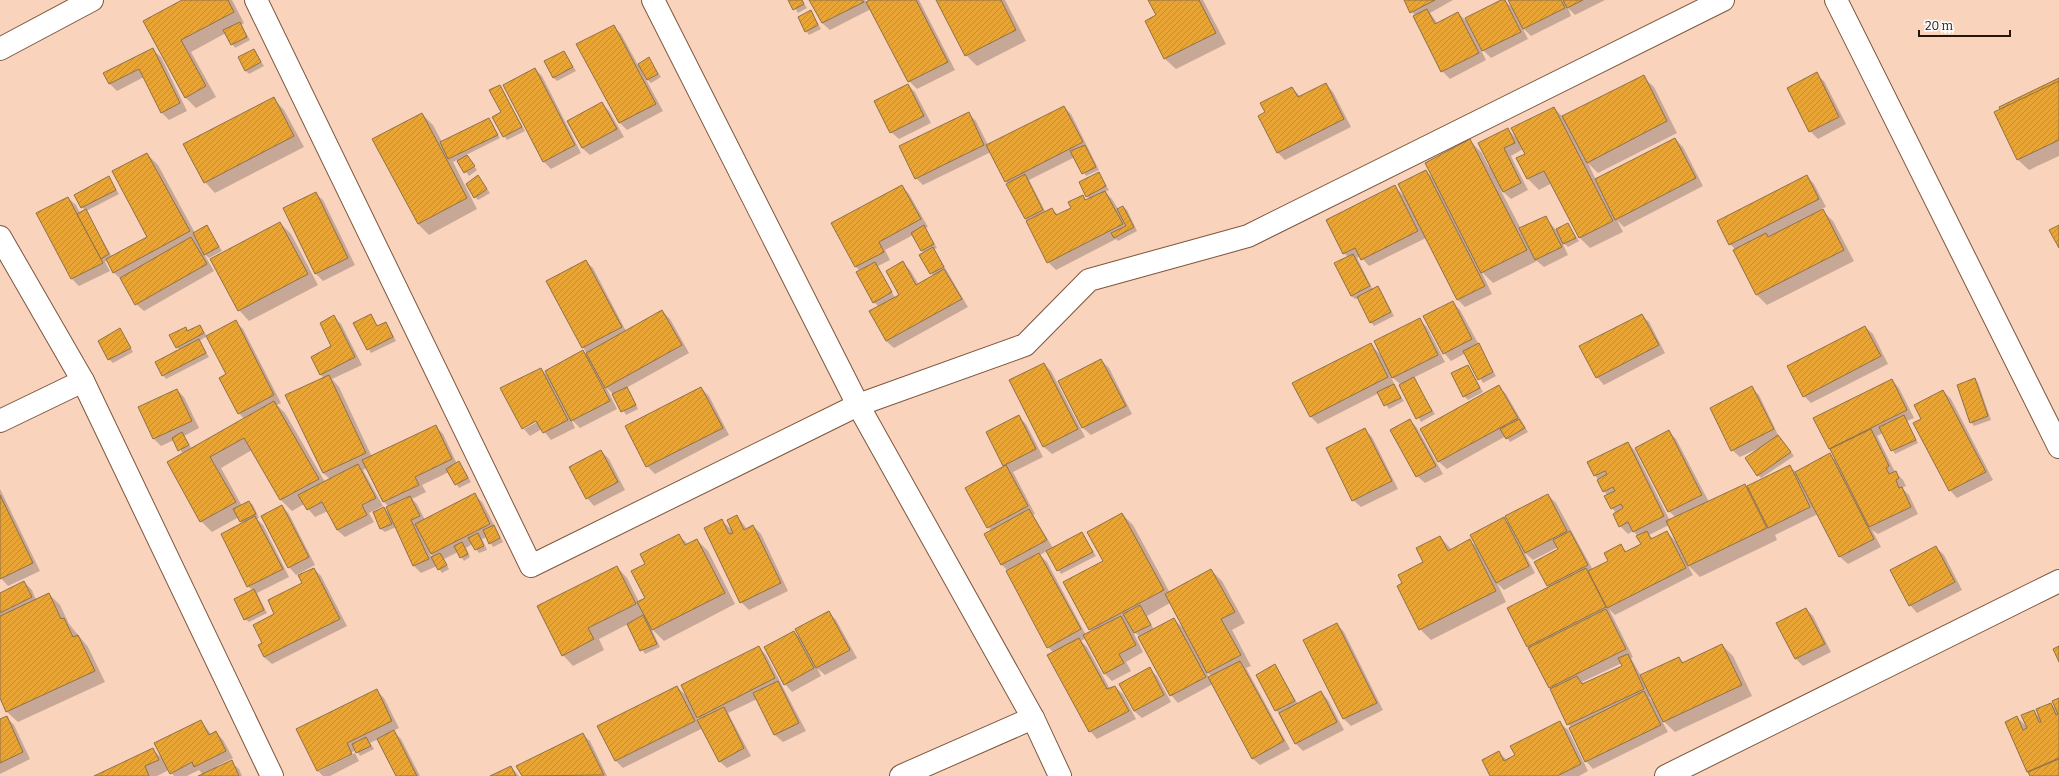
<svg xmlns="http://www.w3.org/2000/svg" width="2059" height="776" viewBox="0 0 2059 776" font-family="Bitter,serif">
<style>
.shadow{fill:#0003;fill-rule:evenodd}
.building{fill:url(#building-hatch);stroke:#8e714a}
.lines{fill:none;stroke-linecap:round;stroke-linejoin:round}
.minor-casing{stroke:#7e563c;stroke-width:24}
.minor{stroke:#fff;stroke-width:22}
</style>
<defs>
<pattern id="building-hatch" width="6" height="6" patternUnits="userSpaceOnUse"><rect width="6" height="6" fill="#e9a436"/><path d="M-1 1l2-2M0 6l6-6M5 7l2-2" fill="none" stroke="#c88c2e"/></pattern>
</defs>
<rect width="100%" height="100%" fill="#f9d3bc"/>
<!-- shadow -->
<g class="shadow">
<path d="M184,0H232L244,23L241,25L250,40L235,48L226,33L191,52L216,97L196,108L185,97L144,21Z"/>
<path d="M790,0H802L807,8L798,13Z"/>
<path d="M811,0H865L867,3L872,0H919L955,70L917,89L909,81L871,9L830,30L822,23Z"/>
<path d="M938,0H1005L1026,41L977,66L966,55Z"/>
<path d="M1149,0H1203L1226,44L1176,69L1165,59L1146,22L1157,16Z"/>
<path d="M1405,0H1453L1430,13L1438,24L1458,13L1466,21L1486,60L1450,79L1442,71L1415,16Z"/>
<path d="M1503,0L1513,8L1509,0H1605L1575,15L1568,8L1571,16L1531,36L1522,27L1528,39L1491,58L1483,50L1467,19Z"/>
<path d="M811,12L821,29L809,35L806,31Z"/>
<path d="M613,26L621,34L638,65L649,59L661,77L651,83L644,76L663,111L627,130L620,123Z"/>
<path d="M153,50L161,57L187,111L169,120L161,112L144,77L117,91L109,83Z"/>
<path d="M254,50L264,66L249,74L245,70Z"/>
<path d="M564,52L576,71L557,81L553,77Z"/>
<path d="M535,69L542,76L581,153L551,169L543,161Z"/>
<path d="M1816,74L1824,81L1846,124L1818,139L1810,131Z"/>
<path d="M1643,77L1654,87L1677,133L1598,173L1588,163L1596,180L1675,139L1683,147L1703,186L1624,227L1617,220L1623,232L1590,248L1579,237L1552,183L1539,190L1528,179L1517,159L1526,155L1523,149L1511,156L1528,190L1511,199L1500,189L1521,229L1545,217L1556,230L1568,224L1579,241L1568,247L1562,242L1568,255L1544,267L1537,261L1493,283L1481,271L1492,294L1465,307L1458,300L1426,238L1369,266L1360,256L1357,258L1373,290L1378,288L1381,291L1394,316L1374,326L1371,322L1358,298L1355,299L1351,296L1348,257L1344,253L1394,186L1405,197L1426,171L1434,179L1470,141L1481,152L1489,167L1508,129L1517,139L1554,108L1563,117Z"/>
<path d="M2059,79V156L2029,170L2018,160L1995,113Z"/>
<path d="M1326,84L1333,92L1351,127L1285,160L1278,153L1259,117L1266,113L1292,88L1301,97Z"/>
<path d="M908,85L915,92L931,123L899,139L891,132Z"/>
<path d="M500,86L525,131L507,140L504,136Z"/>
<path d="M274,99L284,110L304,147L215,193L205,182Z"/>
<path d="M602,103L609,111L624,137L590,155L582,148L568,122Z"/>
<path d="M1064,107L1071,114L1099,170L1086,176L1075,157L1029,180L1046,213L1052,209L1058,215L1073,208L1082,196L1087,201L1090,199L1087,196L1098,173L1109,190L1105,192L1112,199L1118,209L1123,207L1127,210L1137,231L1118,241L1116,239L1056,270L1048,262L991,152L923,185L916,178L968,113L976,121L988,145Z"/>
<path d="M422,114L433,125L442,142L489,120L500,138L466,155L477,170L469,176L457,160L453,162L477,209L429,235L418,224Z"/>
<path d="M147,154L158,165L195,233L207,227L222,251L209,258L204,254L214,271L144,311L136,304L124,282L113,272L107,260L105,262L110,271L79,286L72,279L68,198L76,205L80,213L85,211L75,195L109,178L119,194L86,211L112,257L148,237Z"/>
<path d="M478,176L490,193L478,200L475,197L472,179Z"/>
<path d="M1807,176L1814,184L1826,207L1821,209L1833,221L1854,261L1767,305L1756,294L1736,250L1730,244Z"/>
<path d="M902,186L909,194L928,227L925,228L937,248L934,249L968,307L894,348L886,341L870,311L879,307L874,302L860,271L856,267L833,224ZM913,235L924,254L921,256L933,276L919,285L910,270L903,263L900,295L895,298L878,266L890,260L885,250Z"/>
<path d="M315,193L323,200L355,265L323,281L316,274Z"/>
<path d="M280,223L291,234L318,285L249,321L239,310Z"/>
<path d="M585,261L593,268L626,331L662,311L670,319L689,353L626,388L630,392L638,409L626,415L614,395L606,387L617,409L580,428L571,419L575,428L551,440L542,429L530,436L523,428L540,369L549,377L583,351L589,358L547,281ZM540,418L541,420L524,429V427Z"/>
<path d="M1452,302L1460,310L1496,376L1483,383L1466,353L1451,361L1444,353Z"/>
<path d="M370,315L378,327L385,324L389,327L396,341L371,353L354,323Z"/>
<path d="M1641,315L1649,322L1665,353L1604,385L1597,377Z"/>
<path d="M334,317L341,324L362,365L332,379L339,387L372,457L435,426L443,434L457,464L459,463L462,466L471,482L459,488L449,472L422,485L426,492L412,499L417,504L425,520L475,495L482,502L503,542L493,547L487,537L482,539L487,550L479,553L472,544L466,548L470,557L464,561L458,552L444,559L449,569L442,573L437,566L421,573L414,566L396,527L385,532L381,529L374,513L384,508L390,515L388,506L383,501L367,468L363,470L383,506L369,513L374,522L345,537L337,530L328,511L315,517L304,504L292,511L281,500L252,450L221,468L242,506L249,502L253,505L259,518L257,519L263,525L289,577L257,593L267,613L249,622L245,619L252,590L248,586L243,523L239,517L212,532L201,521L183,454L174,440L161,446L154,439L177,390L184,397L199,428L184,436L192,449L244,419L239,413L227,375L207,336L199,341L209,357L166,379L163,375L180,350L177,347L186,328L189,331L200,326L207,336L235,321L243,329L281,403L277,405L285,413L325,482L330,479L323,473L324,378L320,374L333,347ZM429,552L434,557L432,558Z"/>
<path d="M1420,320L1427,327L1445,362L1413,378L1435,414L1421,422L1401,385L1390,375L1395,385L1394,386L1404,401L1389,409L1379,393L1318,424L1311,417L1294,383L1371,345L1381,355Z"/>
<path d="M1865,327L1873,334L1888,364L1811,403L1804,396Z"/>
<path d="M120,330L133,352L113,363L109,359Z"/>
<path d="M1101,360L1109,368L1132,414L1091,435L1083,428L1059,382Z"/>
<path d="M1044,364L1051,371L1085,437L1052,454L1044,447L1010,380Z"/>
<path d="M1468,366L1483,392L1468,400L1464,396Z"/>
<path d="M1974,379L1978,383L1991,420L1974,426L1971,422Z"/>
<path d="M1892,380L1899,388L1914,418L1907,421L1918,443L1895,454L1883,433L1877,436L1895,472L1903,480L1906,486L1902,488L1909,495L1918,514L1878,534L1872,530L1881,547L1848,564L1840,557L1818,514L1775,535L1777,540L1700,577L1687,564L1693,575L1615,615L1609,609L1633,657L1631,658L1641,676L1679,658L1684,663L1722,645L1733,656L1752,696L1675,732L1661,719L1668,732L1593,769L1586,761L1571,728L1528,646L1550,588L1548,586L1560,550L1558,547L1533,560L1524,552L1535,573L1504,590L1497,583L1506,602L1431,640L1420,629L1404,584L1424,562L1440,537L1452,550L1470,541L1479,549L1504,518L1510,525L1548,495L1556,503L1593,570L1609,561L1621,546L1627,552L1642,545L1638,536L1633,531L1628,534L1620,526L1616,513L1612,508L1607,495L1588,463L1628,443L1635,451L1670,521L1676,518L1669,511L1636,448L1668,431L1676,439L1709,502L1745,485L1750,490L1790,467L1796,472L1830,455L1835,460L1815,419ZM1669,525L1677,543L1667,532L1653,539L1649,535ZM1622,663L1623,666L1584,684L1582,682ZM1652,696L1654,703L1649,697Z"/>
<path d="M1498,386L1506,394L1528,432L1510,442L1506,436L1447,469L1439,462L1421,430Z"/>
<path d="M701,388L709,396L729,435L655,474L647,466Z"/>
<path d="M1752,388L1759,395L1779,437L1794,456L1761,478L1758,475L1759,448L1740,457L1732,450Z"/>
<path d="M1943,391L1951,399L1993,480L1957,498L1950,490L1922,420Z"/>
<path d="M1019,417L1026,424L1043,457L1013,472L1035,514L1033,515L1053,548L1082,533L1096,556L1061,574L1047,551L1040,555L1047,562L1086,635L1092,631L1090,629L1104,561L1122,514L1133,525L1170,593L1211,570L1222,581L1245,623L1232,630L1251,666L1246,668L1290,749L1260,765L1252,758L1213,684L1178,703L1171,695L1139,636L1132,630L1143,652L1126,662L1131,671L1112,681L1105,674L1086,638L1081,641L1087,647L1110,689L1115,687L1123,694L1136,719L1097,739L1090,731L1054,653L1048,647L1008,571L1001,564L991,531L966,488L1004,467L987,433ZM1170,603L1183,628L1174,619L1154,630L1147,616ZM1206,671L1212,677L1209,678Z"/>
<path d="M1410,420L1417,428L1443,474L1425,483L1417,476Z"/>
<path d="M1365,430L1372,437L1398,489L1361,507L1353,500Z"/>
<path d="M601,451L609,459L625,490L594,506L587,498Z"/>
<path d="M0,489L40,571L8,586L0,577Z"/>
<path d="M282,506L289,514L315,565L296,575L289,567Z"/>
<path d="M737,516L747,529L753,526L761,534L788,591L749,610L741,602L722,521L733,531Z"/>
<path d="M679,536L688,544L697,540L708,551L735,604L664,641L651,628L660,647L645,654L628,624L599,639L604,650L573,666L563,655L617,567L627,578L639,602L647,598Z"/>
<path d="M1936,547L1944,555L1962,590L1917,613L1910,605Z"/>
<path d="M314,569L321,576L347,626L272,664L264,657L276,614Z"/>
<path d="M24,582L32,590L36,600L49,594L60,605L69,624L88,647L105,682L18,722L7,712L0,696V594Z"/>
<path d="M1806,609L1813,616L1831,652L1803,666L1796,659L1777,624Z"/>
<path d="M829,613L836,620L857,658L825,675L817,668L821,676L792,692L785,684L794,632L802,640Z"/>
<path d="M1337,624L1344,632L1383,710L1351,726L1344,719Z"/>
<path d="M759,647L766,655L806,731L783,742L775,735L757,699L728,713L751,756L727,768L719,761L703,728L623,768L616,761L599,726L677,687L688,697ZM695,714L701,720L698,721Z"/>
<path d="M1275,666L1298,704L1321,692L1328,700L1344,730L1303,751L1295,743L1257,675Z"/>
<path d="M1149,669L1157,676L1171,702L1142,718L1134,711Z"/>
<path d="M376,690L384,698L399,728L393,731L401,739L420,776H397L378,739L370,743L374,749L360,756L356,750L319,769V771L355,753L359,761L330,776H323L318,771L297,730Z"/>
<path d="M2059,699V776H2031L2028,772L2017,717L2028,728L2033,711L2040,718L2051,704L2058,711Z"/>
<path d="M6,717L14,725L30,759L0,774V720Z"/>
<path d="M201,721L211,734L216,732L223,740L233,758L217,766L218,768L231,762L239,769L242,776H200L203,775L199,770L187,776H174L169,770L157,776H96L153,750L164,760Z"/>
<path d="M1560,723L1568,730L1588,771L1579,776H1491L1499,753L1507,760L1516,756Z"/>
<path d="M582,734L590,741L607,776H523L518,766Z"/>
<path d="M511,767L519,776H492Z"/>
</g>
<!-- building -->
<g class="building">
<path d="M182,0H228L234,12L181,40L206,86L185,98L143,21Z"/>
<path d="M788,0H802L804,4L793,10Z"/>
<path d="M809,0H862L864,2L822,23Z"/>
<path d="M869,0H916L948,62L908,82L866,2Z"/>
<path d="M936,0H1001L1016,30L965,56Z"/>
<path d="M1148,0H1199L1216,33L1164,59L1145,21L1156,15Z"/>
<path d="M1404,0H1435L1410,13Z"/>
<path d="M1501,0H1505L1521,32L1482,51L1465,18Z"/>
<path d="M1508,0H1561L1565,8L1523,29Z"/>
<path d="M1563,0H1583L1567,8Z"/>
<path d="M1427,9L1435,24L1458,12L1479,53L1441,72L1413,16Z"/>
<path d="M811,10L818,25L805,32L798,17Z"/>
<path d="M240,22L247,37L231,45L223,30Z"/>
<path d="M614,25L656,104L619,123L576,44Z"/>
<path d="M153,48L180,103L161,113L139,69L109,84L103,73Z"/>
<path d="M254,49L261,62L245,71L238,57Z"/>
<path d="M564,51L573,67L553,78L544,61Z"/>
<path d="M649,57L658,74L647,80L638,64Z"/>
<path d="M535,68L575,145L543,162L503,85Z"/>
<path d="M1817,72L1839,117L1809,132L1787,88Z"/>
<path d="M1644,75L1667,121L1587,163L1562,116Z"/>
<path d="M2059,78V137L2022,154L1999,107Z"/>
<path d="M2059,81V140L2017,160L1994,112Z"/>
<path d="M1326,83L1344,119L1277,153L1258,116L1265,112L1260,103L1292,87L1298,97Z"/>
<path d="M908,84L924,116L890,133L874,101Z"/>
<path d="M500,85L522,127L503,137L492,117L501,112L489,90Z"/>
<path d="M274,97L294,136L204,183L183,144Z"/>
<path d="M602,102L617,129L582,148L567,121Z"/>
<path d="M1064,106L1083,142L1005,182L986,145Z"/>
<path d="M1554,107L1613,221L1579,238L1544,171L1527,179L1516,158L1525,154L1511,128Z"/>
<path d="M969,112L984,145L915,179L899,146Z"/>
<path d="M422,113L467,198L418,224L372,139Z"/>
<path d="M489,118L498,135L448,159L440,142Z"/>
<path d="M1508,128L1515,143L1504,148L1521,183L1503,192L1478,143Z"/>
<path d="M1675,138L1696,178L1615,220L1595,179Z"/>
<path d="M1470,139L1527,250L1481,273L1425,163Z"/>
<path d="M1085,145L1096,167L1082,174L1070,151Z"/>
<path d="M147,153L190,231L113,273L106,259L147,237L112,171Z"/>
<path d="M467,155L475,166L464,173L457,161Z"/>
<path d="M1426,170L1485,286L1457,300L1398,184Z"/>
<path d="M1099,172L1106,186L1086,197L1079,182Z"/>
<path d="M1025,174L1043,210L1025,219L1006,184Z"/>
<path d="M478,175L487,189L474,198L466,184Z"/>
<path d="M1807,175L1819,199L1729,245L1717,221Z"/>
<path d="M109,176L116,190L81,208L74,195Z"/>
<path d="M902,185L921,219L879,242L884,252L855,267L831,223Z"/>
<path d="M1395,185L1418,231L1361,260L1355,248L1343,254L1326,220Z"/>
<path d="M1105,191L1123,224L1047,263L1026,221L1052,208L1056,215L1071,208L1068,202L1083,195L1085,200Z"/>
<path d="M316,192L348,258L315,274L283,208Z"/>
<path d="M68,197L103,263L71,279L36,213Z"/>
<path d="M1123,206L1134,227L1114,238L1111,233L1126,226L1117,209Z"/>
<path d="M86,209L109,254L101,259L77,214Z"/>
<path d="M1823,209L1844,250L1756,295L1733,250L1766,233L1768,237Z"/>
<path d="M1546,216L1562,247L1535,260L1519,228Z"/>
<path d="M280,222L308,274L238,311L210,259Z"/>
<path d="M1568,223L1576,238L1563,244L1556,229Z"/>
<path d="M207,225L219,247L204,255L193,233Z"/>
<path d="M924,225L934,244L921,251L911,233Z"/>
<path d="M2059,225V248L2049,230Z"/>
<path d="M191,237L207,264L135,305L120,278Z"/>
<path d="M933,247L944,267L930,274L919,255Z"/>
<path d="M1353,254L1370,286L1351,296L1334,263Z"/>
<path d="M586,260L622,327L582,348L546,281Z"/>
<path d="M903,261L916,285L944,269L962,299L886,341L869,311L899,295L886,271Z"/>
<path d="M875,262L892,292L873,303L856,272Z"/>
<path d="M1378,286L1391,312L1370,323L1357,297Z"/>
<path d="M1453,301L1472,339L1443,354L1423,316Z"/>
<path d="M662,310L682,345L605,388L586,353Z"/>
<path d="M371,314L377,326L386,322L393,337L367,350L353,323Z"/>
<path d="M1642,314L1659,345L1596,378L1579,346Z"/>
<path d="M334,315L355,357L320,375L311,357L331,346L320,323Z"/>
<path d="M1420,318L1438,355L1392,378L1374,341Z"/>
<path d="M236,320L274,395L238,414L219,378L226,374L206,336Z"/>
<path d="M200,325L204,333L176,348L169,335L186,327L187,331Z"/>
<path d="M1865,326L1881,356L1803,397L1787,366Z"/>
<path d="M120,328L131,348L108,360L98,341Z"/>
<path d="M199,339L206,353L162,376L155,362Z"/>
<path d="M1371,343L1388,377L1310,417L1292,383Z"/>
<path d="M1479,343L1493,372L1478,380L1463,351Z"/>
<path d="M583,350L610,401L571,421L545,371Z"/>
<path d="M1101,359L1126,406L1082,428L1058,381Z"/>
<path d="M1044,363L1078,429L1043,447L1009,380Z"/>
<path d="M1468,365L1480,388L1463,397L1451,373Z"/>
<path d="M541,368L568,420L543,433L536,421L522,429L500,388Z"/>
<path d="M329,375L366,453L323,473L285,395Z"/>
<path d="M1414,377L1432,411L1416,419L1399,385Z"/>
<path d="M1975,378L1988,416L1970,423L1957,385Z"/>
<path d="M1892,379L1907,410L1829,449L1813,418Z"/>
<path d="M1394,384L1401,398L1384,406L1377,392Z"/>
<path d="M1499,385L1518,418L1438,462L1420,429Z"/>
<path d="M1752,386L1774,429L1731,451L1710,408Z"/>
<path d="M627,387L636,405L621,412L612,394Z"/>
<path d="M701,387L723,428L646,467L625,426Z"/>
<path d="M177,389L192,421L153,439L138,407Z"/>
<path d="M1943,390L1986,472L1949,491L1913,423L1921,419L1914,405Z"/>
<path d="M274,401L319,479L280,500L244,438L210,457L236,502L200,522L167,462Z"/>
<path d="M1019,415L1036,449L1003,466L986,432Z"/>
<path d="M1904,415L1916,440L1891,451L1879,427Z"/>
<path d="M1410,419L1436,466L1416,477L1390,430Z"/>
<path d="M1519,419L1525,428L1506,439L1500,429Z"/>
<path d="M436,425L452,459L415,477L419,485L383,502L362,460Z"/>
<path d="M1365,428L1392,481L1352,501L1326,448Z"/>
<path d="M1871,429L1889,466L1886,468L1889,474L1896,471L1899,478L1896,480L1899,488L1902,487L1911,507L1869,527L1830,449Z"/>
<path d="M1669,430L1702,495L1668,512L1635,448Z"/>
<path d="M182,432L189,445L178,451L172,438Z"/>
<path d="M1778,435L1791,452L1757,476L1745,458Z"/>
<path d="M1628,442L1664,516L1633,532L1628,522L1619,527L1613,514L1623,508L1621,504L1611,509L1604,496L1615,491L1613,487L1603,492L1597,480L1607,474L1605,471L1594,476L1587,462Z"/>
<path d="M601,450L618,482L586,499L569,467Z"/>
<path d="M1830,453L1874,539L1839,557L1795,472Z"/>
<path d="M459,461L468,478L455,485L446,469Z"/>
<path d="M358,464L376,498L362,505L367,515L337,530L322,502L307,510L298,495Z"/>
<path d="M1006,465L1028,506L987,528L965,488Z"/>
<path d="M1790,465L1810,507L1768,528L1747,486Z"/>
<path d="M1745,484L1767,528L1688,566L1666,521Z"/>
<path d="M475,493L490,524L431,554L415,524Z"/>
<path d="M1548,494L1567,531L1525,553L1505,516Z"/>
<path d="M0,495L33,563L0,579Z"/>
<path d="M410,496L420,516L411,520L429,559L413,566L386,507Z"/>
<path d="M249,501L256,514L240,522L233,509Z"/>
<path d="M282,505L309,557L288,568L261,516Z"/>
<path d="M384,507L392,524L380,529L373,512Z"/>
<path d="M1029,509L1047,540L1001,565L984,534Z"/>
<path d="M1122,513L1164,590L1089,630L1063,582L1103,561L1087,532Z"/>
<path d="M737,515L744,530L753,525L781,583L740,603L704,528L722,519L729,534L733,533L727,520Z"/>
<path d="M255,516L283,569L247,587L221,534Z"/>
<path d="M1504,517L1529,566L1496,583L1470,535Z"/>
<path d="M494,525L500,538L489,544L483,530Z"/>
<path d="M1570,531L1588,565L1547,586L1534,562L1558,549L1553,540Z"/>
<path d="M1647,531L1651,539L1667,531L1686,568L1607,608L1588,571L1608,561L1604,553L1621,544L1625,552L1641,544L1636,536Z"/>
<path d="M1082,532L1093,552L1057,571L1046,551Z"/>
<path d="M478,533L484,546L475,550L468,538Z"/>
<path d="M679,534L685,545L697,539L725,593L652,630L637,602L645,598L631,571L645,564L640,554Z"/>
<path d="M1440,536L1448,551L1470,539L1496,591L1419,630L1397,586L1402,583L1398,575L1423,562L1416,548Z"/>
<path d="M462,542L468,554L460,558L454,546Z"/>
<path d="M1936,546L1955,582L1909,606L1890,570Z"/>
<path d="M440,553L447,565L438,570L431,557Z"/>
<path d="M1039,553L1081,629L1047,648L1006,571Z"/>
<path d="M617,566L636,604L588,628L594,639L562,656L537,606Z"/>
<path d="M314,568L340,619L264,657L258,645L262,643L253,625L274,614L268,600L302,583L298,575Z"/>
<path d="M1586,568L1606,607L1527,647L1507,608Z"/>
<path d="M1211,569L1235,612L1221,619L1241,655L1207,673L1165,594Z"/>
<path d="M24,581L32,597L0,613V593Z"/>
<path d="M254,589L264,610L244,620L234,599Z"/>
<path d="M49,593L61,619L64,618L73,637L78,635L95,671L6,712L0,698V616Z"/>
<path d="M1140,605L1151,625L1134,633L1123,614Z"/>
<path d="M1806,608L1825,644L1795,659L1776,623Z"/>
<path d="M1606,609L1626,649L1549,688L1528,648Z"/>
<path d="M829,611L850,650L816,668L795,629Z"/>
<path d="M643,615L657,644L640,651L627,624Z"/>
<path d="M1121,616L1136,645L1119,654L1124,663L1104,674L1083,635Z"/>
<path d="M1174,618L1206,677L1170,696L1138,637Z"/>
<path d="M1337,623L1377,703L1343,719L1303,640Z"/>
<path d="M794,631L814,668L784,685L764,647Z"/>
<path d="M1079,638L1107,689L1115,686L1129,711L1089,732L1047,655Z"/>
<path d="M1722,644L1742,685L1663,722L1640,675L1679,657L1682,663Z"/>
<path d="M759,646L775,678L697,718L681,685Z"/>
<path d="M2059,646V662L2053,649Z"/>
<path d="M1628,654L1644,689L1567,725L1550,689L1577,676L1582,684L1622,666L1618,658Z"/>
<path d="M1240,661L1284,741L1252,759L1208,677Z"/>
<path d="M1275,664L1295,701L1275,711L1256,675Z"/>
<path d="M1150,667L1164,695L1134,711L1119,684Z"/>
<path d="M778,681L799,723L774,735L753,693Z"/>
<path d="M677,686L695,721L615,761L597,726Z"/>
<path d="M377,689L392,721L347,743L352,754L317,771L296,729Z"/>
<path d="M1321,691L1337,722L1295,744L1279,713Z"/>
<path d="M1644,691L1661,725L1585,762L1569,728Z"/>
<path d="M2059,698V758L2027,772L2005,722L2017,716L2023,730L2027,728L2021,715L2034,710L2039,722H2041L2036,709L2051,703L2056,715L2058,714L2052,701Z"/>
<path d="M724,707L744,748L719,762L697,720Z"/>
<path d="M7,716L23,752L0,763V719Z"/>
<path d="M201,720L209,735L216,731L226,751L194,767L192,762L170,774L154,743Z"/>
<path d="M1560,721L1581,764L1557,776H1490L1482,760L1499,751L1504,761L1515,755L1510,746Z"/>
<path d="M394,730L417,776H396L377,739Z"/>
<path d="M583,733L604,775L522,776L516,766Z"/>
<path d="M366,737L371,746L356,753L352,744Z"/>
<path d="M153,748L159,760L145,766L149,776H94Z"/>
<path d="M2059,759V776H2030L2028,772Z"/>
<path d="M232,760L239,776H198Z"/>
<path d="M511,766L516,776H490Z"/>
</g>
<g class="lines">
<defs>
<g id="minor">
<path d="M256,0L531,566L858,405L1025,345L1089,280L1248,236L1723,0"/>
<path d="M653,0L858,405L1033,718L1060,776"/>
<path d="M1836,0L2059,447"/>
<path d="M0,49L92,0"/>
<path d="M0,237L83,381L272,776"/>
<path d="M0,421L83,381"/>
<path d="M901,776L1033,718"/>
<path d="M1666,776L2059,581"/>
</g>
</defs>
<!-- minor casing -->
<use href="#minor" class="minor-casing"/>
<!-- minor -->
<use href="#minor" class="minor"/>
</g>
<!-- scale -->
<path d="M1919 30v6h91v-6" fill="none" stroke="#26150a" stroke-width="2"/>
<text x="1925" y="30" font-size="12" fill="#26150a" stroke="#fdfdfd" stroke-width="3" paint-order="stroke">20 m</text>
</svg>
